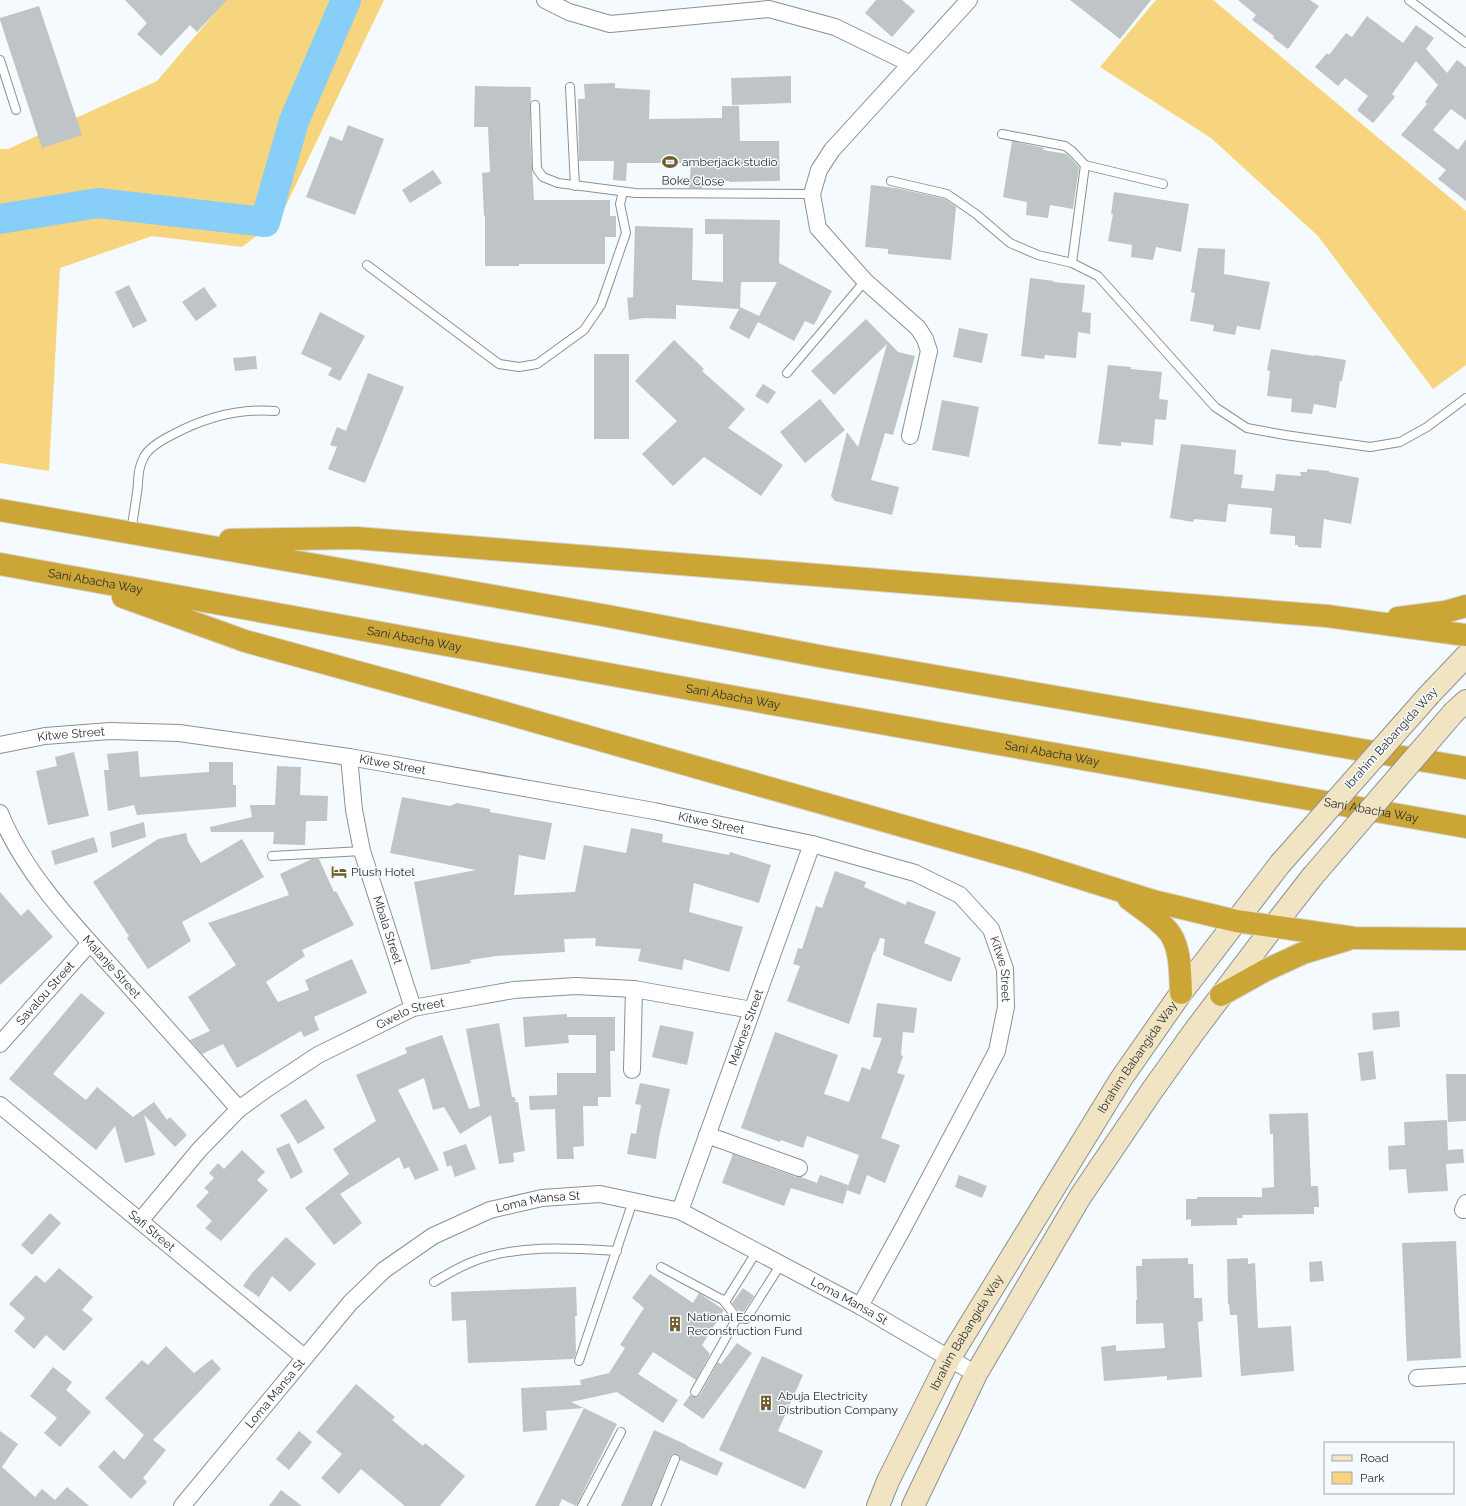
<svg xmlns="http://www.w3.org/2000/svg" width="1466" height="1506" viewBox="0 0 1466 1506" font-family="Raleway,sans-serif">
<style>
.green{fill:#f7d57e}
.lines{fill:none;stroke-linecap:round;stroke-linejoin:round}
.river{stroke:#87cff9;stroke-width:30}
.building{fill:#bfc4c7;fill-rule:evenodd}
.lane-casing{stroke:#8c9093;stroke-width:10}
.street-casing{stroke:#8c9093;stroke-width:18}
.secondary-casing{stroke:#8c9093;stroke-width:24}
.highway-casing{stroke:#d5d5d6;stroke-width:24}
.lane{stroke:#fff;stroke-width:8}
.street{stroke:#fff;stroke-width:16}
.secondary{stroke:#f0e4c3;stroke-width:22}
.highway{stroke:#cca537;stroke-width:22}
.secondary-bridge-casing{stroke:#8c9093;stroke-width:24;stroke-linecap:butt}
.secondary-bridge{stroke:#f0e4c3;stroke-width:22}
.labels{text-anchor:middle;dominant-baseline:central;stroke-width:3;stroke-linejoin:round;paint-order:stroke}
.poi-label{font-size:12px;fill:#2d2f30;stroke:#f4fafd;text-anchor:start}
.street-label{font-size:12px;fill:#2d2f30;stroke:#f4fafd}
</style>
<rect width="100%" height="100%" fill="#f4fafd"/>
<!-- green -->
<g class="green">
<path d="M226,0H384L280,218L242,247L152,236L60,268L49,471L0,463V149H8L157,81Z"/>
<path d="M1156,0H1213L1466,211V365L1433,389L1318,236L1211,138L1100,67Z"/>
</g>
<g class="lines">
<!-- river -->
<path class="river" d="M0,219L98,203L265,222L294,121L346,0"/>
</g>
<!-- building -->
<g class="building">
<path d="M125,0H227L197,32L190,25L161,56L137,34L147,23Z"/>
<path d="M876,0H902L915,11L892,37L865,13Z"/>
<path d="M1070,0H1151L1120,39Z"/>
<path d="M1238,0H1310L1319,6L1288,49L1273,38L1274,36L1252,20L1256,15Z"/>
<path d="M39,6L82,135L42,148L0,20V18Z"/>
<path d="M1367,16L1403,43L1416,25L1434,38L1426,49L1447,73L1457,60L1466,67V120L1451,109L1433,130L1458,150L1466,139V201L1438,179L1446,170L1401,135L1427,104L1425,102L1438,85L1416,61L1392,94L1395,97L1373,123L1357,110L1368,96L1345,78L1338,86L1315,67L1327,53L1329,55L1346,33L1352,37Z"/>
<path d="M791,76V103L732,105L731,78Z"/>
<path d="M615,83V88L650,90L649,119L722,118V106H739L740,141H779L780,181L729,182V181L702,180V188H689L691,163H627L626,181L613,180L614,161H579L578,99H585L584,84Z"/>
<path d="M475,86L531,87L530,134L534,200H610V216H616V237H605V264H519V266H485V216H484L482,173L490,172L488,127H474Z"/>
<path d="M348,125L384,139L355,215L306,197L330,136L342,141Z"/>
<path d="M1012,141L1044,148L1043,150L1067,154L1079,167L1073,209L1050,205L1048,218L1026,215L1027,202L1003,197Z"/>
<path d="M433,170L442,183L410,203L402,190Z"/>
<path d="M871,185L896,188L945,199L956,207L951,260L888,254V249L865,247Z"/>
<path d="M1114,192L1189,204L1181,252L1156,247L1153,260L1131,257L1132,245L1108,241L1113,214H1111Z"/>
<path d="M705,219L780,220L779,263L832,291L814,325L805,321L794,341L758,322L749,339L729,328L739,309L676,305V319L645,318L629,320L627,296L628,298L633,297L635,226L693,228L692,280L723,282V234H705ZM741,282H777L759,316L740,307Z"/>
<path d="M1198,248L1225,249L1224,274L1270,282L1260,330L1237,326L1235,335L1213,331L1214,325L1190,321L1195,293L1191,292Z"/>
<path d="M1030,278L1054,281L1053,282L1085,285L1082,312L1091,313L1090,334L1078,332L1076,358L1045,355L1044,359L1021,356Z"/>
<path d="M129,285L147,321L133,328L115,292Z"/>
<path d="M204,287L217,306L196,321L182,302Z"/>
<path d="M320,312L365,336L340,381L328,375L332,368L301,354Z"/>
<path d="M866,319L898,352L915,356L893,435L885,433L871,480L899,487L892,515L835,501L831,496L847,432L858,447L887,344L834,395L811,371Z"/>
<path d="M959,328L988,334L982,363L953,357Z"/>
<path d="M674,340L704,369L702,371L745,409L728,428L783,465L761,496L704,457L673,486L642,454L677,421L635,381Z"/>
<path d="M1271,349L1314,356V355L1346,360L1342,381H1340L1336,408L1314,404L1312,414L1291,412L1292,399L1267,396L1270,371L1267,370Z"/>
<rect x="594" y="354" width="35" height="85"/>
<path d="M256,356L257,369L235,371L233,358Z"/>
<path d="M1108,365L1131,367V369L1162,372L1159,399L1168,400L1166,420L1155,419L1153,445L1121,442V446L1098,444Z"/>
<path d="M368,373L404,387L365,483L328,469L337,447L330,445L337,427L346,431Z"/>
<path d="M763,384L776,392L768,404L755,396Z"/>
<path d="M820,399L845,430L805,463L780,432Z"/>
<path d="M942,400L979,407L969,457L932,450Z"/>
<path d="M1181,444L1236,450L1234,474L1243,475L1241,488L1274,491L1276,474L1301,476L1300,472H1307V469L1329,471V472L1359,478L1351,524L1324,519L1321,548L1298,547V545H1295V536L1270,534L1272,508L1228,504L1226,522L1194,519L1193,522L1170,518Z"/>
<path d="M138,751L140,777L209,772V762H233V785H236V807L137,815L134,805L108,811L104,770H109L107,754Z"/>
<path d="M74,752L89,816L48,825L36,771L57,766L55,757Z"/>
<path d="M277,766L301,767L300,795L328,796L327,821H306L305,845L273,844L274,832H211L210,827L252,817L250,805H275Z"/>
<path d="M402,797L450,806L457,803L490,809V812L552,823L545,860L519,855L514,895L575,892L584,845L626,853L631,828L663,834L662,842L729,855L730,852L771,865L759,903L694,883L689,912L743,927L729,972L684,959L682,970L638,961L641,949L595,946L596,938L564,939L565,952L496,956L470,960L471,963L431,970L414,882L476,870L390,853Z"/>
<path d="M144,822L146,837L112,848L110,832Z"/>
<path d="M186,833L188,842L201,863L242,839L264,877L182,922L191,941L148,969L127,938L129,936L93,882L158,839Z"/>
<path d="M94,837L98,852L55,865L51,851Z"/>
<path d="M312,859H319L334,892L336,891L354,925L302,950L305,956L266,982L278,1002L309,990L305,980L352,959L367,993L314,1017L319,1030L304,1037L301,1031L237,1068L223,1044L202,1054L190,1040L210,1031L188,997L236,965L208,923L289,895L280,874Z"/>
<path d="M835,871L866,882L864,887L906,905L907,901L936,912L924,943L961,958L951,982L883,955L885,939L880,938L875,952L874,951L849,1024L787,1001L800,966L793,964L798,948L802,949L816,906L822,908Z"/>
<path d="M0,892L21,916L28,909L53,937L0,985Z"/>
<path d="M81,993L105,1013L53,1074L86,1100L97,1087L133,1117L154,1102L167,1120L170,1117L187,1135L175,1147L144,1115L155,1155L125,1163L115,1126L96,1150L9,1079Z"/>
<path d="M877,1003L917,1008L914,1033L903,1032L901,1055L903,1056L897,1073L905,1075L881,1138L900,1145L885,1183L867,1175L860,1195L847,1190L843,1204L791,1188L784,1206L722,1183L733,1154L796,1177H801L817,1183L820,1175L848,1185L847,1189L859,1155L807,1136L803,1148L781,1140L780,1142L741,1128L775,1032L838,1055L824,1094L849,1102L862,1067L870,1070L882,1038L873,1037Z"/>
<path d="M1399,1011L1400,1027L1373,1030L1372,1013Z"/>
<path d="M567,1014V1017H615V1051H610L611,1097H598V1106H583L584,1146L573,1147L574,1159H557L555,1109L530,1110L529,1096L557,1095V1073H596V1035H568L569,1043L525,1047L523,1017Z"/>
<path d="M499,1023L512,1097H514L516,1101L513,1102H518L525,1151L513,1153L514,1162L499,1164L491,1115L460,1134L444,1107L433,1110L424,1078L398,1090L439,1170L415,1180L409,1167L404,1169L399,1157L340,1194L362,1223L334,1245L305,1208L349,1174L333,1149L376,1121L356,1075L407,1053L405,1048L442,1035L469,1109L480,1106L466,1029Z"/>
<path d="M660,1025L694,1032L687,1065L652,1057Z"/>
<path d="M1373,1051L1376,1079L1361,1081L1358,1053Z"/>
<path d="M1446,1074H1466V1121L1448,1122Z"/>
<path d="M640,1083L670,1089L659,1137L656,1159L627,1154L631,1133L636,1134L641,1105L635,1104Z"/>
<path d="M306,1099L325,1128L298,1144L280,1115Z"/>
<path d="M1308,1113L1311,1186H1318L1319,1207H1314V1214L1242,1215L1243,1218H1237V1225L1191,1226V1219L1186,1220V1199H1197V1197H1262V1188L1274,1187L1273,1134H1270L1269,1114Z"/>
<path d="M1447,1120L1448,1150L1463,1149L1464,1163L1446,1164L1448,1191L1408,1193L1406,1169L1389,1170L1388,1146L1405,1145L1404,1122Z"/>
<path d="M289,1143L303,1172L291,1179L276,1149Z"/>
<path d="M466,1144L476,1169L455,1177L451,1165L447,1167L443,1152Z"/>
<path d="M242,1150L265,1172L257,1180L268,1190L221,1241L205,1228L212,1221L196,1206L209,1192L204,1188L214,1178L209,1173L218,1163L224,1169Z"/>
<path d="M959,1175L987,1186L982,1198L955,1187Z"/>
<path d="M50,1213L61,1223L32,1255L21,1245Z"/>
<path d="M286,1237L316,1264L290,1292L272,1276L259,1297L243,1286L252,1273Z"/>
<path d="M1456,1241L1461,1358L1407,1361L1402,1243Z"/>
<path d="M1188,1258V1264H1193L1194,1298H1202L1203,1321L1198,1322L1202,1377L1167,1380V1376L1104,1381L1101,1347L1116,1345V1351L1165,1348L1163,1323L1136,1324V1300H1137L1136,1266H1142V1259Z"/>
<path d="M1248,1258V1264L1255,1263L1258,1328L1291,1326L1294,1371L1241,1376L1237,1315H1230L1229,1304H1228L1227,1259Z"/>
<path d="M1322,1261L1324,1281L1310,1282L1309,1262Z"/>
<path d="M59,1268L93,1297L82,1310L93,1319L64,1351L46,1335L34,1349L14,1331L25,1318L9,1304L36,1275L45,1283Z"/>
<path d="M650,1274L693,1303L699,1293L724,1310L702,1345L710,1354L696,1380L653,1352L638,1374L678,1400L663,1423L617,1392L571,1402L584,1408L546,1411L547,1430L523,1432L521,1388L581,1385L580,1380L609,1373L625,1348L620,1345L644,1308L632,1298Z"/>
<path d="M576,1287L577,1316H575L576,1353L574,1359L468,1363L466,1320L452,1321L451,1292Z"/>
<path d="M743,1288L754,1296L743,1313L737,1309L732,1303Z"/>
<path d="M737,1343L752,1353L703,1419L683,1405L690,1395L695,1397L700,1395L718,1362L721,1364Z"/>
<path d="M166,1346L194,1373L212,1359L221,1369L153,1440L166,1450L143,1478L147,1482L131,1499L98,1467L114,1450L124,1460L144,1435L105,1398L142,1360L148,1365Z"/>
<path d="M762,1356L803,1375L778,1431L823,1451L805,1489L719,1450Z"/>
<path d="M53,1367L72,1382L66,1390L91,1412L60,1447L44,1433L57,1418L30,1396Z"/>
<path d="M356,1384L395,1417L392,1420L423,1446L425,1443L465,1476L440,1506H405L361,1469L339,1494L321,1478L342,1454L316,1432Z"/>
<path d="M584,1408L617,1424L576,1506L562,1499L559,1506H535Z"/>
<path d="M654,1430L687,1445V1446L723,1463L717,1476L680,1460L679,1455L674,1454L670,1457L651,1506H621Z"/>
<path d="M0,1431L18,1444L2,1467L35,1497L42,1489L55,1500L67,1487L89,1506H0Z"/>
<path d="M299,1431L312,1442L289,1470L276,1459Z"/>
<path d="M281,1490L302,1506H269Z"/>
</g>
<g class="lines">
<defs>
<g id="lane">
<path d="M1409,0L1466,43"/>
<path d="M0,60L16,110"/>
<path d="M570,87L575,186"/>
<path d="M535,105L537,169L543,177L558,183L635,193L812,194"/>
<path d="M1002,134L1065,146L1072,151L1085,165"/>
<path d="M891,181L947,194L976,214L1010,243L1038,255L1072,263L1098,276L1215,407L1247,428L1285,435L1370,447L1400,442L1427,427L1466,398"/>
<path d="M1072,263L1085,165L1163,184"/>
<path d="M367,265L499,364L519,367L537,364L584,330L601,305L626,233L620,204L623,192"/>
<path d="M787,373L865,281"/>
<path d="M131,532C133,519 135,506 137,493C139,479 137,470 144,457C149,447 162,440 172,435C204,418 238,408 275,411"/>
<path d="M272,856L362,851"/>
<path d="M661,1267L723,1300L727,1299L757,1251"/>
<path d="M434,1282C446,1275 459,1267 472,1262C517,1244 570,1248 617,1251"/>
<path d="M723,1300L737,1318L746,1319L781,1264"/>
<path d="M579,1361L633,1201"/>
<path d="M695,1392L737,1318"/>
<path d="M582,1506L621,1432"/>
<path d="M656,1506L675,1459"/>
</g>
<g id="street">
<path d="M545,0L569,12L610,24L769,9L835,27L911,64"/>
<path d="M910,436L929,351L925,339L918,328L865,281L818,228L812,194L819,170L832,150L969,0"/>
<path id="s1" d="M0,745L45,736L110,731L179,733L349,757L654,811L812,844L915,873L960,895L991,929L1005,969L1006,1007L997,1051L902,1230L860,1306"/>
<path id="s2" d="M349,757L354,810L362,851L413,1008"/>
<path id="s3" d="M0,813C25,875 76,927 120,976C160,1021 200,1065 239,1109"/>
<path id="s4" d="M0,1044L90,943"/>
<path d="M632,1070L634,989"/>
<path id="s5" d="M0,1105L304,1357"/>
<path d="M707,1135L799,1168"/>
<path d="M1463,1210L1466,1203"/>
<path id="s6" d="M680,1211L812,844"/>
<path id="s7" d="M140,1221L200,1149L239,1109L265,1090L318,1055L413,1008L514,990L576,986L634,989L752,1010"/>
<path d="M1417,1378L1466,1375"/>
<path id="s8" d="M182,1506L350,1303L384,1270L433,1236L490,1210L542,1198L600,1194L680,1211L860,1306L976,1374"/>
</g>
<g id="secondary">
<path d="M1429,695L1466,656"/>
<path d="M1454,712L1466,701"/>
<path id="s9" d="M878,1506L888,1481L949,1359L1121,1079L1181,993L1280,864"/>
<path d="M913,1506L976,1374L1080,1197L1151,1092L1193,1033L1273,927L1312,877"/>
</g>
<g id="highway">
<path d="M0,510L602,615L830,658L1466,768"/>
<path d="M230,540L356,538L1327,616L1466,635"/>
<path id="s10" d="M0,564L751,700L1466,827"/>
<path d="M123,597L245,641L509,714L1026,861L1153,901L1236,921L1354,938L1466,939"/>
<path d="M1398,618L1445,612L1466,606"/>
<path d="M1129,899C1142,909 1163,922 1171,935C1181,951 1180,975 1181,993"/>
<path d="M1221,995L1266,970L1303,953L1346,940"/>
</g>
</defs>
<!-- lane casing -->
<use href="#lane" class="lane-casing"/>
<!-- street casing -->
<use href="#street" class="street-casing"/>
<!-- secondary casing -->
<use href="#secondary" class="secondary-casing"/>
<!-- highway casing -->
<use href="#highway" class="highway-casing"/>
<!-- lane -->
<use href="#lane" class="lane"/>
<!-- street -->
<use href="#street" class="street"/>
<!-- secondary -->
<use href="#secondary" class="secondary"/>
<!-- highway -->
<use href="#highway" class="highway"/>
<defs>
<g id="secondary-bridge">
<path d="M1280,864L1429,695"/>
<path d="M1312,877L1454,712"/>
</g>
</defs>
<!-- secondary-bridge casing -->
<use href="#secondary-bridge" class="secondary-bridge-casing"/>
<!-- secondary-bridge -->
<use href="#secondary-bridge" class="secondary-bridge"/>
</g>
<!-- icons -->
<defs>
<symbol id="stadium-bare" viewBox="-9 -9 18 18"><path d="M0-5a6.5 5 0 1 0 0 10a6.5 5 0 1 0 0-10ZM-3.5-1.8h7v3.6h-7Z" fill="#705d2b" stroke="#f4fafd" stroke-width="2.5" paint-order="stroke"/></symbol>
<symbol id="hotel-bare" viewBox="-9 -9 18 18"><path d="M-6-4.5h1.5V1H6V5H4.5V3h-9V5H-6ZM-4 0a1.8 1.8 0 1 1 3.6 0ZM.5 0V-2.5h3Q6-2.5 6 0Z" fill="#705d2b" stroke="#f4fafd" stroke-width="2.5" paint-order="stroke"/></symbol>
<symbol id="building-bare" viewBox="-9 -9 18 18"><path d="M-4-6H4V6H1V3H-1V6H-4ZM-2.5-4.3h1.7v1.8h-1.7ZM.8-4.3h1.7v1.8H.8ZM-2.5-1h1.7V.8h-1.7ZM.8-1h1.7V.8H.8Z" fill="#705d2b" stroke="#f4fafd" stroke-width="2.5" paint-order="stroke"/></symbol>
</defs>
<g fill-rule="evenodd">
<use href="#stadium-bare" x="659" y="151" width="22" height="22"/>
<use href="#hotel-bare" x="328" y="861" width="22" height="22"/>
<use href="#building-bare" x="664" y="1313" width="22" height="22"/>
<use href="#building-bare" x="755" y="1392" width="22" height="22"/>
</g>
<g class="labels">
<!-- poi labels -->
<g class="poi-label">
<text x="682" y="162">amberjack studio</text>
<text x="351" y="872">Plush Hotel</text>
<text x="687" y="1317">National Economic<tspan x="687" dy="14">Reconstruction Fund</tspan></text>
<text x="778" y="1396">Abuja Electricity<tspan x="778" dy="14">Distribution Company</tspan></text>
</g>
<!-- street labels -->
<g class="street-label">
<text transform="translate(693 181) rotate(1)">Boke Close</text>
<text stroke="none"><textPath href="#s10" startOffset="97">Sani Abacha Way</textPath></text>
<text stroke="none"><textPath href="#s10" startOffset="421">Sani Abacha Way</textPath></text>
<text stroke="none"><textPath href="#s10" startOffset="745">Sani Abacha Way</textPath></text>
<text stroke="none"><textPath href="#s1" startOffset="72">Kitwe Street</textPath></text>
<text transform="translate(1391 738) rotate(-48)">Ibrahim Babangida Way</text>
<text stroke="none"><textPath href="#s10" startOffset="1069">Sani Abacha Way</textPath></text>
<text stroke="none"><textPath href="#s1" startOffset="396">Kitwe Street</textPath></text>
<text stroke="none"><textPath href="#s10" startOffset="1393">Sani Abacha Way</textPath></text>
<text stroke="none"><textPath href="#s1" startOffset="720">Kitwe Street</textPath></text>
<text stroke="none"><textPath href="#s2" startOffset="178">Mbala Street</textPath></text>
<text stroke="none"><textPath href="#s3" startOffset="191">Malanje Street</textPath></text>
<text stroke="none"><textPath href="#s1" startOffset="1068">Kitwe Street</textPath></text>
<text stroke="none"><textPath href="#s4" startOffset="68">Savalou Street</textPath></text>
<text stroke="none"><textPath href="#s7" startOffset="347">Gwelo Street</textPath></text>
<text stroke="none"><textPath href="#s6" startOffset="195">Meknes Street</textPath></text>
<text stroke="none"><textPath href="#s9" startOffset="519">Ibrahim Babangida Way</textPath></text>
<text stroke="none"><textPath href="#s8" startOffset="482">Loma Mansa St</textPath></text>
<text stroke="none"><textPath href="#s5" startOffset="197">Safi Street</textPath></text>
<text stroke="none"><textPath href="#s8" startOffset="818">Loma Mansa St</textPath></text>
<text stroke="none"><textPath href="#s9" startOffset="195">Ibrahim Babangida Way</textPath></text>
<text stroke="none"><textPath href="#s8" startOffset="146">Loma Mansa St</textPath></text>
</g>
</g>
<!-- legend -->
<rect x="1324" y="1442" width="130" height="52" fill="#f4fafd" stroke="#a4a9ab"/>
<rect x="1332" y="1455" width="20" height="6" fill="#f0e4c3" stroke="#a4a9ab"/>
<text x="1360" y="1462" font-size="12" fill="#2d2f30">Road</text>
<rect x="1332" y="1472" width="20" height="12" fill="#f7d57e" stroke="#a4a9ab"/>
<text x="1360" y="1482" font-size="12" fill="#2d2f30">Park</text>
</svg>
